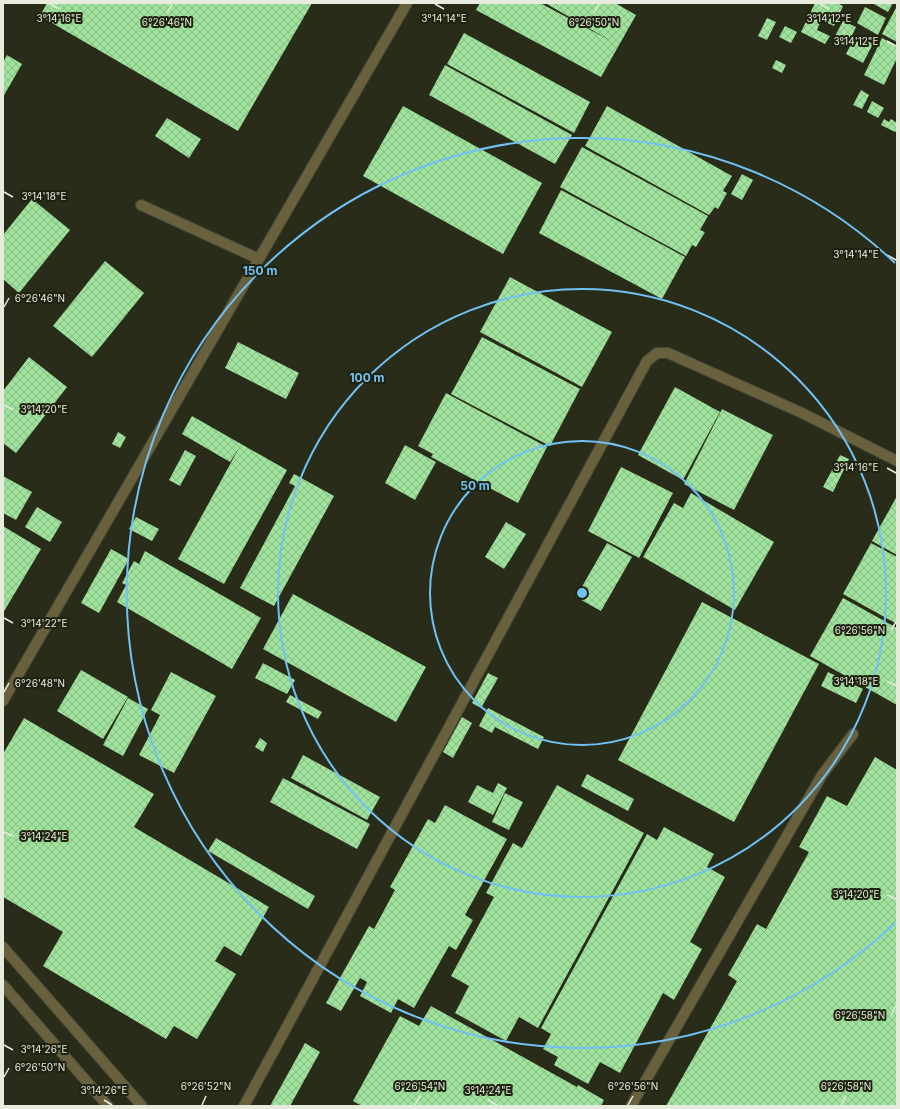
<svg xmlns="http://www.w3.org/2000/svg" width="900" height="1109" viewBox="0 0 900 1109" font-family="Inter,sans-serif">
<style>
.building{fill:url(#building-cross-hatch)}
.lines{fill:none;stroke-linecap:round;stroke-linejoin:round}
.service-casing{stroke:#434735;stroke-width:12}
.minor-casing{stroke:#434735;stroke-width:12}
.tertiary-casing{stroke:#434735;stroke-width:12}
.service{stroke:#69603d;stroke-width:10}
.minor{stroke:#69603d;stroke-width:10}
.tertiary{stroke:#69603d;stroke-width:10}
.ticks{fill:none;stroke:#e7ebde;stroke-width:1.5}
.ring{fill:none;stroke:#71c1f5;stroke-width:2}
.ticks-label{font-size:10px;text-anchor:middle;fill:#e7ebde;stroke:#1e220f;stroke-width:4;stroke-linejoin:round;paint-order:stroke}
.centre{fill:#71c1f5;stroke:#1e220f;stroke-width:2}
.ring-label{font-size:12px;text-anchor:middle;font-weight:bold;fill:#71c1f5;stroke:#1e220f;stroke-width:4;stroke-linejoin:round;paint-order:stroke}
</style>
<defs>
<pattern id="building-cross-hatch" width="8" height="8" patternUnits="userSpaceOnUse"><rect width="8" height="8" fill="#9fe29b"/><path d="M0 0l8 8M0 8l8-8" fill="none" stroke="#88bb85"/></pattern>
</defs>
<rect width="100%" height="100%" fill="#282c19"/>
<!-- building -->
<g class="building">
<path d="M47,3H312L238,131L40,16Z"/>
<path d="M480,3H540L613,42L545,3H615L636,15L601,77L476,10Z"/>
<path d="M815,3H837L843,6L834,26L821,20L817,30L830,36L825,44L801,32Z"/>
<path d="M872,3H893L888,12Z"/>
<path d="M897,6V42L882,34Z"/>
<path d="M865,7L886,18L878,35L857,23Z"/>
<path d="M767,18L776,22L767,40L758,36Z"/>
<path d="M843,21L856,27L847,46L833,40Z"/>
<path d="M785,26L797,32L791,43L779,37Z"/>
<path d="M464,33L590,102L574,133L447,64Z"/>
<path d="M856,35L873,44L863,63L846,54Z"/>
<path d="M882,38L897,46V58L884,85L864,75Z"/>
<path d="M7,55L22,64L3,97V62Z"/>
<path d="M776,60L786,65L782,73L772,68Z"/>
<path d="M445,65L572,135L555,164L429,95Z"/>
<path d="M861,90L869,95L862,109L853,105Z"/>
<path d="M872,101L884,108L878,118L867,112Z"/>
<path d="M403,106L542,183L503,254L363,176Z"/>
<path d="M607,106L732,176L723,191L727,193L718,209L715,207L709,215L585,146Z"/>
<path d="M167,118L201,139L189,158L155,136Z"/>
<path d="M884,119L889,122L891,119L897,123L896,125L897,126V130L895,132L881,125Z"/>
<path d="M582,147L708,216L700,230L705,232L696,247L692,245L686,256L560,187Z"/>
<path d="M742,174L753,180L742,200L731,194Z"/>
<path d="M561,190L685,257L662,299L539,233Z"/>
<path d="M32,199L70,230L19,293L3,279V235Z"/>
<path d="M105,261L144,293L92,357L53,326Z"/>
<path d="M510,277L612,332L582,387L480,332Z"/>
<path d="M482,337L580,389L550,446L451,394Z"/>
<path d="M238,342L299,373L286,399L225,368Z"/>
<path d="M29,357L67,387L16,453L3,443V391Z"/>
<path d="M675,387L720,412L683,480L638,455Z"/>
<path d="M446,393L547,447L518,503L431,457L433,454L418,446Z"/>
<path d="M722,409L773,435L734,510L684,484Z"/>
<path d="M192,416L287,470L224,584L178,559L239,448L230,462L182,434Z"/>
<path d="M118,432L126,437L120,448L112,444Z"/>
<path d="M405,445L436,462L415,500L385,483Z"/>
<path d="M185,450L196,456L180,486L169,480Z"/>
<path d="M840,455L849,459L833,492L823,487Z"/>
<path d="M621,467L673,493L639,558L588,531Z"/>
<path d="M294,474L334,496L274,606L240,588L295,486L289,483Z"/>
<path d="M3,476L32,492L16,520L3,513Z"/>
<path d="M691,493L774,542L735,610L643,557L674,503L683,508Z"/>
<path d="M897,496V555L872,541Z"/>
<path d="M37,507L62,522L50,542L25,527Z"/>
<path d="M136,517L159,529L152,541L129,529Z"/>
<path d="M506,522L526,534L504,569L485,557Z"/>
<path d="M3,526L41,549L3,613Z"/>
<path d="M607,543L632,557L601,611L576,597Z"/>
<path d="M871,543L897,557V624L843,594Z"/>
<path d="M111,549L129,559L99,613L81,603Z"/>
<path d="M145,551L261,618L232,669L117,602L126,585L122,583L134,561L139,564Z"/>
<path d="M293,594L426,667L396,722L263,649Z"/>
<path d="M843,598L897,628V705L810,656Z"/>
<path d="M702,602L819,664L734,822L618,760Z"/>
<path d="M263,663L295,680L287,694L255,678Z"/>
<path d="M81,670L128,697L103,739L57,711Z"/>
<path d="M171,672L216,696L174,773L139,755L160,715L151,710Z"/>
<path d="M828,672L863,689L856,703L821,686Z"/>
<path d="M488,673L498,678L481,708L472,703Z"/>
<path d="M290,695L322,712L318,719L286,702Z"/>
<path d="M128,698L148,709L123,756L103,745Z"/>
<path d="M488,708L544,737L538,749L495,727L492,733L479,726Z"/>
<path d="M462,717L472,723L453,758L443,752Z"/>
<path d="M24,718L154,794L134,827L269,907L241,956L224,946L215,961L236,974L197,1039L174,1026L166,1039L43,966L63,932L3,897V754Z"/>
<path d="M260,738L267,743L263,752L255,747Z"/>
<path d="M303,755L380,797L367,820L291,778Z"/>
<path d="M875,757L897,770V1106H666L737,981L728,975L757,924L766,929L809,852L799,847L827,796L847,806Z"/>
<path d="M587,774L634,799L628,811L581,786Z"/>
<path d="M283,778L370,824L357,849L270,802Z"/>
<path d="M498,783L507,788L493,815L468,802L477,785L493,793Z"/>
<path d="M557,785L644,833L538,1028L519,1017L506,1041L455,1013L469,986L451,976L494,897L486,893L513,843L522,848Z"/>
<path d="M505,793L523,802L509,830L492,822Z"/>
<path d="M445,805L507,839L465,915L473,920L456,950L449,946L414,1008L398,999L391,1013L360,996L367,982L360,978L341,1011L326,1003L369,926L374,929L395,890L390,887L428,819L435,823Z"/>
<path d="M664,827L714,854L707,867L725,877L690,942L702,949L674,1000L663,993L620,1073L600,1062L588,1084L554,1065L558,1057L543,1049L551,1034L541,1028L647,834L657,840Z"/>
<path d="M216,838L315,896L308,909L208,851Z"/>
<path d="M431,1006L577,1087L578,1085L604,1100L601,1106H362L353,1101L400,1016L419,1026Z"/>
<path d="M305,1043L320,1052L290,1106H270Z"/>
</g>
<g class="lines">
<defs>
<g id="service">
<path d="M141,205L259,259"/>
<path d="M631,1106L822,775L853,734"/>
</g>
<g id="minor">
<path d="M3,701L407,3"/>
<path d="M244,1106L647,361L657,353H668L802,413L897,461"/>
</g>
<g id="tertiary">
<path d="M3,947L142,1106"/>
<path d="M3,985L108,1106"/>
</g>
</defs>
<!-- service casing -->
<use href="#service" class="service-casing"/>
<!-- minor casing -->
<use href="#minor" class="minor-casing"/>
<!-- tertiary casing -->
<use href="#tertiary" class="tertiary-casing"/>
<!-- service -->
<use href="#service" class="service"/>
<!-- minor -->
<use href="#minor" class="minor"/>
<!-- tertiary -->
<use href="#tertiary" class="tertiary"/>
</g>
<!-- ticks -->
<path class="ticks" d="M50,4L59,9M435,4L444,9M820,4L829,9M167,13L172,4M594,13L599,4M887,41L896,46M4,192L13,197M887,255L896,260M4,307L9,298M4,405L13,410M887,468L896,473M4,618L13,623M891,630L896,622M887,681L896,686M4,692L9,683M4,832L13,836M887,895L896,899M891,1015L896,1006M4,1045L13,1050M4,1077L9,1068M104,1100L112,1105M488,1100L497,1105M202,1105L206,1096M415,1105L420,1096M628,1105L633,1096M841,1105L846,1096"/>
<!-- distance rings -->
<g class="ring">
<circle cx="582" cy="593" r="152"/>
<circle cx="582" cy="593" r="304"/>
<path d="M895 923A455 455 0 1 1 895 263"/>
</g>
<g class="ticks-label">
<text x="59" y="22">3°14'16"E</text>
<text x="444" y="22">3°14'14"E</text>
<text x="829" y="22">3°14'12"E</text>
<text x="167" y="26">6°26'46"N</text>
<text x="594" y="26">6°26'50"N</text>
<text x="856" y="45">3°14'12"E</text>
<text x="44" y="200">3°14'18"E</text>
<text x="856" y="258">3°14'14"E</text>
<text x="40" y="302">6°26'46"N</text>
<text x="44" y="413">3°14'20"E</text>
<text x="856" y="471">3°14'16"E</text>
<text x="44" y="627">3°14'22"E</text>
<text x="860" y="634">6°26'56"N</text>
<text x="856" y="685">3°14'18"E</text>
<text x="40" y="687">6°26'48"N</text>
<text x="44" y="840">3°14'24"E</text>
<text x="856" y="898">3°14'20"E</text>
<text x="860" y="1019">6°26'58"N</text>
<text x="44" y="1053">3°14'26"E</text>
<text x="40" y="1071">6°26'50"N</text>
<text x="206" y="1090">6°26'52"N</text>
<text x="420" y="1090">6°26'54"N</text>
<text x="633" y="1090">6°26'56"N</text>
<text x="846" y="1090">6°26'58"N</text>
<text x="104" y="1094">3°14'26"E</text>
<text x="488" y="1094">3°14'24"E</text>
</g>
<circle cx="582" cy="593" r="6" class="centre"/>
<g class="ring-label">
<text x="260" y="275">150 m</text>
<text x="367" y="382">100 m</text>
<text x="475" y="490">50 m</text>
</g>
<!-- border -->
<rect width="900" height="1109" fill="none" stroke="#e7ebde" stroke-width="8"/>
</svg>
